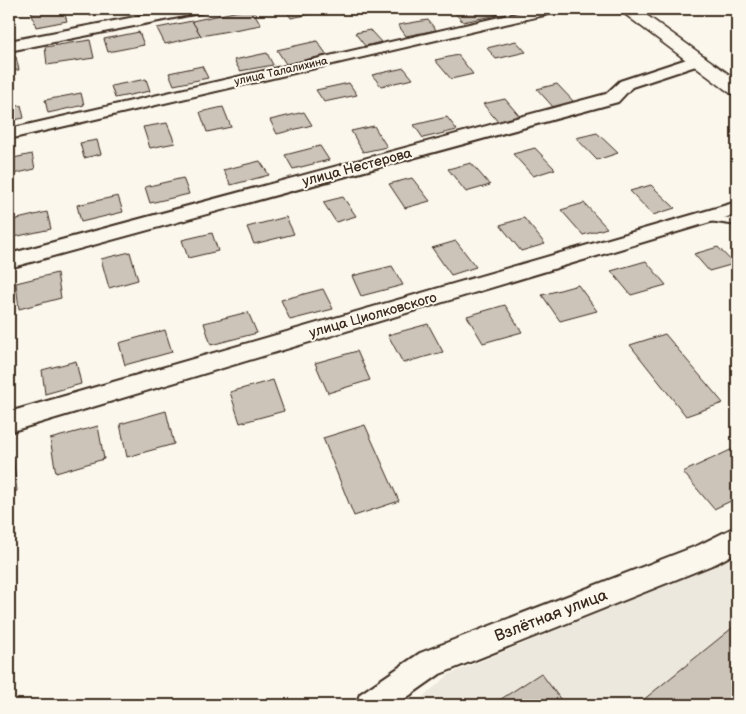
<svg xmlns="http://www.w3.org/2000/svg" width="746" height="714" viewBox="0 0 746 714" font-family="'Balsamiq Sans',sans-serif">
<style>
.built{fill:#ede8dd}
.building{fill:#ccc4b9;stroke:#3b2a1e}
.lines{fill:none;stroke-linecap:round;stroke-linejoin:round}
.lane-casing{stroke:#3b2a1e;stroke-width:4}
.street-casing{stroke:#3b2a1e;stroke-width:4}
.primary-casing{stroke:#3b2a1e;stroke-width:3}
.lane{fill:#fbf7ec;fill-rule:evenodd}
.street{fill:#fbf7ec;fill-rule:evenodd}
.primary{fill:#fbf7ec;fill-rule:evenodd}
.labels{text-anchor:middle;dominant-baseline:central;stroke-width:4;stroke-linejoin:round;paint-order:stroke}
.far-street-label{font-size:11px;fill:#3b2a1e;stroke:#fbf7ec}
.street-label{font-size:14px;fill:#3b2a1e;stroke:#fbf7ec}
.near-street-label{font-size:16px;fill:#3b2a1e;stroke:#fbf7ec}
</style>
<rect width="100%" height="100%" fill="#fbf7ec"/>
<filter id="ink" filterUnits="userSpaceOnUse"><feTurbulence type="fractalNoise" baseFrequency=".02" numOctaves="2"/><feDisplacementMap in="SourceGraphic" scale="10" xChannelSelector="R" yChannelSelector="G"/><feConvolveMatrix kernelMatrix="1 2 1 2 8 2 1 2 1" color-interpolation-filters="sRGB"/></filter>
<g filter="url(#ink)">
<!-- built -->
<path class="built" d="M737,553V705H413L450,674L721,562Z"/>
<!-- building -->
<g class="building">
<path d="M46,9H63L67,21L36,27L31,11Z"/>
<path d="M87,9H123L90,16Z"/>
<path d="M248,9H252L261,25L201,36L192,21Z"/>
<path d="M285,9H314L316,13L291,18Z"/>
<path d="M458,9H491L497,15L463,22L452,10Z"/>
<path d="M428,20L436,30L406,36L398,25Z"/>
<path d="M192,21L201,36L165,44L157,28Z"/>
<path d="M370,30L381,42L365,46L355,33Z"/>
<path d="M139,32L144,45L108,52L104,39Z"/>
<path d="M90,40L94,58L47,65L45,47Z"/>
<path d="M317,41L327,55L286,64L277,50Z"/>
<path d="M516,41L526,52L496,59L487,48Z"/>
<path d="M267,53L273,65L240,71L234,60Z"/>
<path d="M458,55L473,74L451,79L435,60Z"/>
<path d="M16,57L19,70L9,71V58Z"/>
<path d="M202,66L208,78L174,85L169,73Z"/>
<path d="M404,68L413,79L381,86L372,75Z"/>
<path d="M146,79L150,91L115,98L111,86Z"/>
<path d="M349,83L357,95L324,102L316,90Z"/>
<path d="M557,84L575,103L554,108L537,89Z"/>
<path d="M81,93L84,105L48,113L45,100Z"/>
<path d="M505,99L521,118L499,123L483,104Z"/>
<path d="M21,105L24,118L9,121V108Z"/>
<path d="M223,107L231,127L207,132L200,112Z"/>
<path d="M304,112L312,125L277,134L270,120Z"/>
<path d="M447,117L457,130L423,138L414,125Z"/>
<path d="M167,123L175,143L150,148L143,127Z"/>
<path d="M374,126L387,147L363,152L351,131Z"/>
<path d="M597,133L618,153L597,160L576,138Z"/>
<path d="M97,140L101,154L84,158L80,143Z"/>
<path d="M320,146L329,160L293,169L285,155Z"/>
<path d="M535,148L555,169L533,176L513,154Z"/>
<path d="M32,154L35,169L9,175V159Z"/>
<path d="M260,161L269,175L231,185L223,170Z"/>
<path d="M471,163L490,185L466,192L448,169Z"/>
<path d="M183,178L189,194L150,203L145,187Z"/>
<path d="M412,178L430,201L405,208L389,184Z"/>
<path d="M651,185L675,208L653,215L630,191Z"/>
<path d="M118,196L123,212L81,222L77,205Z"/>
<path d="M343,197L356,216L336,222L323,202Z"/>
<path d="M584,203L607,228L583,235L561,210Z"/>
<path d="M47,212L51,229L9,238V221Z"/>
<path d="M286,217L294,234L254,244L247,227Z"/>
<path d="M524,218L545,244L521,251L500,225Z"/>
<path d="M212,233L218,251L188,258L182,240Z"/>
<path d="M456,241L476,267L451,275L432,248Z"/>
<path d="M718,247L734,264L709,271L694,254Z"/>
<path d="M130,252L138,280L109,288L101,259Z"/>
<path d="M646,261L666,285L631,295L611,271Z"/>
<path d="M392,266L403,285L361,296L352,276Z"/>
<path d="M57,273L61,298L19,309L16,283Z"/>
<path d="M578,285L597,311L560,321L542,295Z"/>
<path d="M323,289L333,309L290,320L281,300Z"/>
<path d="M505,305L522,332L483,343L467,316Z"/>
<path d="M248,312L257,333L211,345L204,323Z"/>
<path d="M428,324L443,352L403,363L388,335Z"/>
<path d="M165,330L172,352L125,365L119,343Z"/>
<path d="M665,334L723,403L686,416L630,345Z"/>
<path d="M357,351L370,380L328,393L315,363Z"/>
<path d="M76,361L81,384L45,394L42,370Z"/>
<path d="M273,380L284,411L240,423L230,392Z"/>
<path d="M166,411L174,444L127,457L120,424Z"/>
<path d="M365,425L399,501L354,516L323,438Z"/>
<path d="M98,426L104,459L56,473L50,439Z"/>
<path d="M737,447V498L714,509L683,472Z"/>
<path d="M13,455L17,491L9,494V457Z"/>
<path d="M737,624V705H637Z"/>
<path d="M541,673L561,700L553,705H492Z"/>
</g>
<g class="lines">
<defs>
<path id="lane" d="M705,215L737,219V225L702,220L700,218Z"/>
<g id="street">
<path d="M177,9H206L204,12L9,51V41Z"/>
<path d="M535,9H560L558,12L553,13L9,139V129Z"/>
<path d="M699,55L705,57L707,60L705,63L632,87L618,102L9,268V254L606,94L620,81Z"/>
<path d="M737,202V214L9,432V412Z"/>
<path d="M737,526V552L717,563L440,674L396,705H356L360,694L420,653L699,545Z"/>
</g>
<path id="primary" d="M618,9H638L737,80V95L730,93Z"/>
</defs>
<!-- lane casing -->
<use href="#lane" class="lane-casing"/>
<!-- street casing -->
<use href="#street" class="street-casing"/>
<!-- primary casing -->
<use href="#primary" class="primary-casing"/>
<!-- lane -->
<use href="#lane" class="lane"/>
<!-- street -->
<use href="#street" class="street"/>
<!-- primary -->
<use href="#primary" class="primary"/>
</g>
</g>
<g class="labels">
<!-- far-street labels -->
<g class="far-street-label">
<text transform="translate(281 71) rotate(-13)">улица Талалихина</text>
</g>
<!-- street labels -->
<g class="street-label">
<text transform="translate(357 167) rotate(-15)">улица Нестерова</text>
<text transform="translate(373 315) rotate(-16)">улица Циолковского</text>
</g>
<!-- near-street labels -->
<g class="near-street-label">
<text transform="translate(551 616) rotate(-21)">Взлётная улица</text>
</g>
</g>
<!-- margin -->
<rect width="746" height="714" fill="none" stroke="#fbf7ec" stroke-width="30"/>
<rect x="15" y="15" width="716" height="684" fill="none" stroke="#3b2a1e" stroke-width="2" filter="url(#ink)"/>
</svg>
